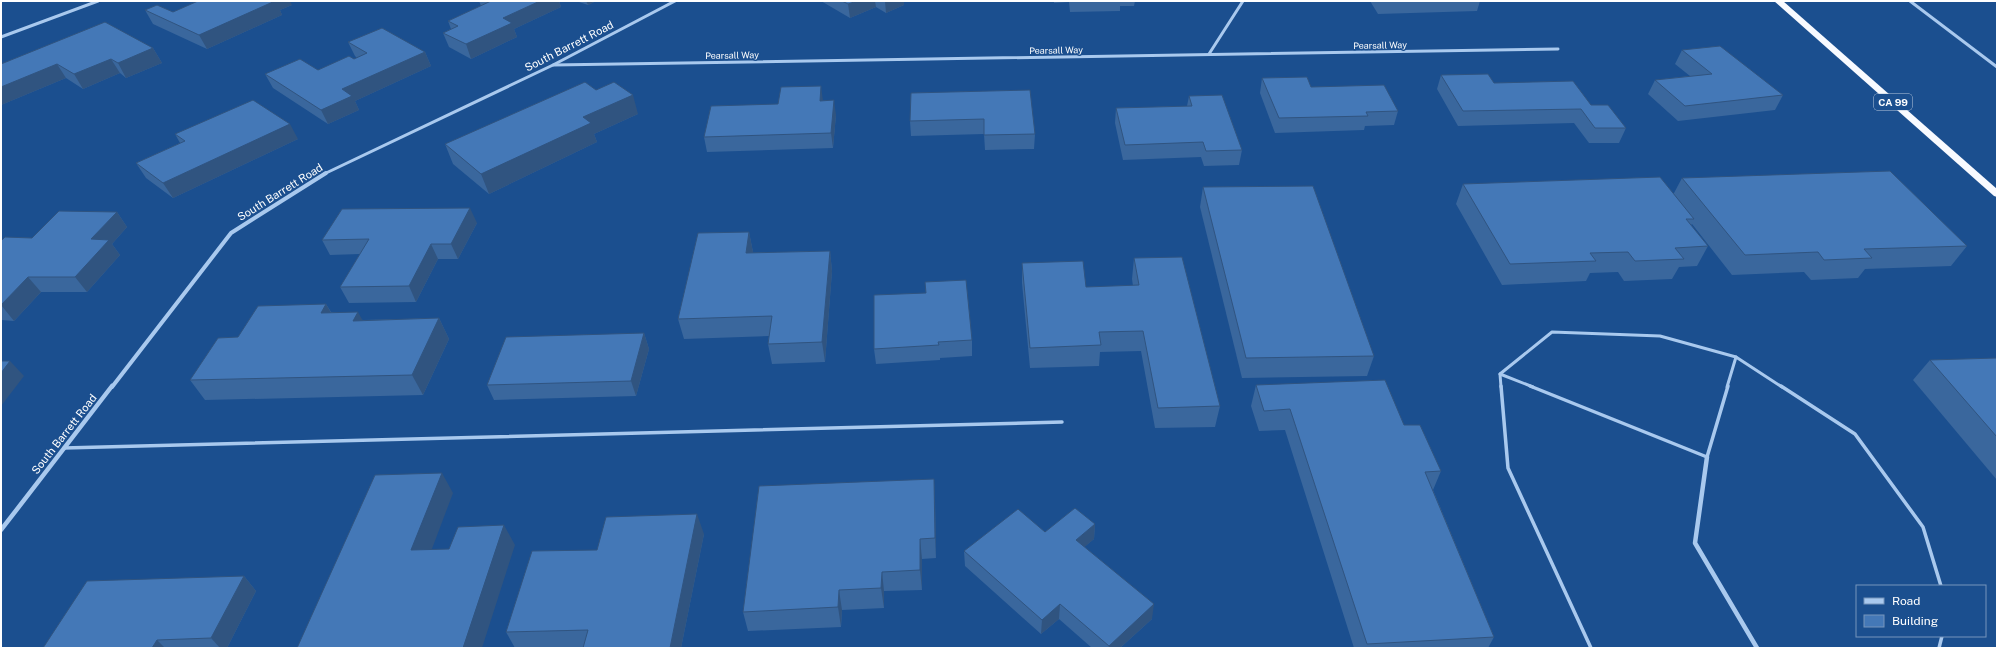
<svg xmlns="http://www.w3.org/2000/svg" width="1998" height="649" viewBox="0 0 1998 649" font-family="'Public Sans',sans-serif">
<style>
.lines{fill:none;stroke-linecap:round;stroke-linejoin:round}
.service-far1{stroke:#a9c9ee;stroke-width:3}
.service{stroke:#a9c9ee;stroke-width:3.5}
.minor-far2{stroke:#a9c9ee;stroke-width:3}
.minor-far1{stroke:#a9c9ee;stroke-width:4}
.minor{stroke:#a9c9ee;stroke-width:4.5}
.trunk{fill:#f8faff;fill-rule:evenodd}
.wall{fill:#3a679d}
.shaded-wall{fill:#305480}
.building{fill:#4478b7;stroke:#305480}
.labels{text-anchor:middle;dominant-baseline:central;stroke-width:3;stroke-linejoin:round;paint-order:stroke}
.far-street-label{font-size:9px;fill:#fff;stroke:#1b4f8f}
.shield{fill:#1b4f8f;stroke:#bbcadd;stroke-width:1}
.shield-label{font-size:10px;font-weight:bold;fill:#fff}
.street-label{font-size:11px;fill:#fff;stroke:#1b4f8f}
</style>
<rect width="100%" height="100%" fill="#1b4f8f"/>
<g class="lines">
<!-- service-far1 -->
<g class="service-far1">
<path d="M1500,374L1533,387"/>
<path d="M1501,387L1500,374L1552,332L1660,336L1736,357L1782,387"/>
<path d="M1727,387L1736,357"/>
</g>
<!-- service -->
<g class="service">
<path d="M1501,386L1508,468L1591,648"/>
<path d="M1530,386L1707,457L1728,386"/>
<path d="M1781,386L1855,434L1923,527L1941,586"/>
<path d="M64,448L1062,422"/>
<path d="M1939,648L1942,636"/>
</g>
<!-- minor-far2 -->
<g class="minor-far2">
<path d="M1910,1L1997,67"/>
<path d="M1,37L98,1"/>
<path d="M1209,54L1243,1"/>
<path d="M553,65L1558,49"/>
<path d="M324,174L553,65L675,1"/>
</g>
<!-- minor-far1 -->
<path class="minor-far1" d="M112,387L231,233L326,173"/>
<!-- minor -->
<g class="minor">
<path d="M1707,457L1695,543L1757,648"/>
<path d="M1,530L112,386"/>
</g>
<!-- trunk -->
<path class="trunk" d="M1774,1H1783L1997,189V197L1994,196Z"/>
</g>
<!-- wall -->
<g class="wall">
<path d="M479,1H559L561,7L514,29L517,37L471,59L449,47L443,33L451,29L448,21L481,6Z"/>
<path d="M576,1H596L588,5Z"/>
<path d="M821,1H904V5L886,13L876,7L850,18Z"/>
<path d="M1054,1H1135L1134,6H1120V11L1070,12L1069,2L1054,3Z"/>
<path d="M1370,1H1480L1477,11L1378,14Z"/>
<path d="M292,5L280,10L282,15L207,49L153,24L145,10L173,12Z"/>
<path d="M348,42L425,52L431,66L355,101L359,110L328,124L273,88L265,74L318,70L357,58L355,56Z"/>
<path d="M153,48L162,63L126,78L120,73L83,89L66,78L1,105V64Z"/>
<path d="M1682,50L1783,95L1775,110L1678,121L1648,94L1655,80L1690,76L1675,64Z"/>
<path d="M1441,75L1494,83L1591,105L1626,128L1619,143H1589L1574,123L1458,126L1437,89Z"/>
<path d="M1262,78L1311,87L1398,111L1394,125L1365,126L1364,130L1275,133L1260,93Z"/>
<path d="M596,90L638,114L594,134L597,142L489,194L453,164L445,144Z"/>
<path d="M911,93L1035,134L1034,149L985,150L984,134L911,136L910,121Z"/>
<path d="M1189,96L1242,150L1239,165L1204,166L1201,157L1123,160L1115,123L1116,108L1187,106Z"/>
<path d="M823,101L836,115L833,148L707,152L704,137L778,104Z"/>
<path d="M175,134L298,139L173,198L146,178L136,163L180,143Z"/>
<path d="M1682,178L1967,246L1951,266L1865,269L1858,278L1811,280L1804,272L1732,275L1692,224L1691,225L1708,246L1697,266L1679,267L1672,279L1624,281L1618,272L1590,273L1586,281L1502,285L1456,204L1463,184L1674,193Z"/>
<path d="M1203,187L1374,356L1367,376L1242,378L1200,207Z"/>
<path d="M117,212L127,227L112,244L120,255L87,292H41L14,321L1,320V241L32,238Z"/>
<path d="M477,223L458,259H438L416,302L349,303L340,287L360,254L330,255L322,240Z"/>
<path d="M749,232L753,252V253L830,251L832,271L825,362L772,364L768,344L769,336L684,339L678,319Z"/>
<path d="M1134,258L1220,406L1215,427L1155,428L1141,351L1100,352L1099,366L1030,368L1022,283V263L1086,287L1133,286L1132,279Z"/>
<path d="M874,295L972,340V356L940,358V360L876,364L874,349Z"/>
<path d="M326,304L331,312L363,320L439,318L449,339L423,395L205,400L190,380L238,337Z"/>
<path d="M644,333L649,349L636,396L494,400L487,385Z"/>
<path d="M1997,358V480L1913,380L1930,360Z"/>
<path d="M1256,385L1404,425L1441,471L1433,490L1494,637L1488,648H1354L1285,430L1259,431L1251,406Z"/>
<path d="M935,499L936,558L922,559V590L884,591V608L842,610L841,627L748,631L743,612Z"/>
<path d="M1095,524L1094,539L1084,547L1152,619L1120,648H1092L1059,619L1041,634L965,566L964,551L1045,532Z"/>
<path d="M704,534L681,648H515L506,632L597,550Z"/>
<path d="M244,576L256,591L227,648H43Z"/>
</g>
<!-- shaded-wall -->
<g class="shaded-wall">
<path d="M270,1H290L292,5L280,10L282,15L207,49L199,35Z"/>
<path d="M540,1H559L561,7L514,29L517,37L471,59L466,44L503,18Z"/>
<path d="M586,1H596L588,5Z"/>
<path d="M857,1H875L876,7L850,18L848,4Z"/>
<path d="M885,1H904V5L886,13Z"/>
<path d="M153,48L162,63L126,78L118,63Z"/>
<path d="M425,52L431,66L355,101L359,110L328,124L321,110L342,89Z"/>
<path d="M111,59L120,73L83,89L74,74Z"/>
<path d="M57,64L66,78L1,105V87Z"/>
<path d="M821,86L823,101H820Z"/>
<path d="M633,95L638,114L594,134L597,142L489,194L481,174L583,117Z"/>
<path d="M834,100L836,115L833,148L831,133Z"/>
<path d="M290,124L298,139L173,198L163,183Z"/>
<path d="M470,208L477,223L458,259L451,244Z"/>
<path d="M117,212L127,227L112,244L120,255L87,292L75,277L91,239Z"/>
<path d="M749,232L753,252L750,274L746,253Z"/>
<path d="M431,244L438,259L416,302L409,286Z"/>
<path d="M830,251L832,271L825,362L822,342Z"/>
<path d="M28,277L41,292L14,321L1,305Z"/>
<path d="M326,304L338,325L321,313Z"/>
<path d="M358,312L369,332L353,321Z"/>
<path d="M439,318L449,339L423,395L412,375Z"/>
<path d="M644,333L649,349L636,396L631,381Z"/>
<path d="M10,361L24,376L1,406V373Z"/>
<path d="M442,473L453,493L424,570L411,550Z"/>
<path d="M934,479L935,499L936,558L935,538Z"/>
<path d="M697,514L704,534L681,648H670Z"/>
<path d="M1095,524L1094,539L1075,555L1076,540Z"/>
<path d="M504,525L515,545L482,648H463Z"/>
<path d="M920,539L922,559V590L920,570Z"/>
<path d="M882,572L884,591V608L881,588Z"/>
<path d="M244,576L256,591L227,648H220L211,638Z"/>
<path d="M839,590L842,610L841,627L838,607Z"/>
<path d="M1060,604L1059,619L1041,634L1042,620Z"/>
<path d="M1154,604L1152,619L1120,648H1108L1109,646Z"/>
<path d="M157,640L165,648H152Z"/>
</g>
<!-- building -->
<g class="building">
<path d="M198,1H275L199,35L145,10L157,5L173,12Z"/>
<path d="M491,1H540L503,18L512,23L466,44L443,33L458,26L448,21Z"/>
<path d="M842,1H857L848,4Z"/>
<path d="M105,22L153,48L118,63L111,59L74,74L57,64L1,87V64Z"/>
<path d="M382,28L425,52L342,89L352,96L321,110L265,74L300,59L318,70L349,56L354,59L367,53L348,42Z"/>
<path d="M1720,46L1783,95L1685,106L1655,80L1712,74L1682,50Z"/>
<path d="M1488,74L1494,83L1573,81L1591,105H1608L1626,128H1595L1581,109L1463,111L1441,75Z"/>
<path d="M1307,77L1311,87L1384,85L1398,111L1366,112L1368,116L1279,118L1262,78Z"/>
<path d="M585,82L596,90L614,82L633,95L583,117L591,123L481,174L445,144Z"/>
<path d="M821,86L820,101L834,100L831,133L704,137L711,106L778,104L781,87Z"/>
<path d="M1030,90L1035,134L984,135V119L910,121L911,93Z"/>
<path d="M1222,95L1242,150L1206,151L1203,142L1125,145L1116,108L1192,106L1189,96Z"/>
<path d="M253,100L290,124L163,183L136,163L185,141L175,134Z"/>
<path d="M1890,171L1967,246L1864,249L1872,258L1824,260L1818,252L1745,255L1682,178Z"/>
<path d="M1660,177L1694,219H1686L1708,246L1675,248L1684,259L1635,261L1628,252L1590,253L1596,261L1510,264L1463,184Z"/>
<path d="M1313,186L1374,356L1246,358L1203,187Z"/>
<path d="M470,208L451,244H431L409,286L340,287L369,239L322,240L342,209Z"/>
<path d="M59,211L117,212L91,239L109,240L75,277H28L1,305V241L5,237L32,238Z"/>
<path d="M749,232L746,253L830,251L822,342L768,344L772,316L678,319L698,233Z"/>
<path d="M1182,257L1220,406L1158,408L1143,331L1099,332L1101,345L1030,348L1022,263L1083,261L1086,287L1139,285L1134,258Z"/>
<path d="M966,280L972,340L938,342L939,345L874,349V295L926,293L925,282Z"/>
<path d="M326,304L321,313L358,312L353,321L439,318L412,375L190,380L218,338L238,337L258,306Z"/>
<path d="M644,333L631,381L487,385L506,337Z"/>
<path d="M1997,358V437L1930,360Z"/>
<path d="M1,361H10L1,373Z"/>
<path d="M1385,380L1404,425H1420L1441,471L1425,472L1494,637L1367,644L1290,409L1264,411L1256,385Z"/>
<path d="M442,473L411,550L449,549L458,527L504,525L463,648H297L375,475Z"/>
<path d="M934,479L935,538L920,539V570L882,572L881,588L839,590L838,607L743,612L759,486Z"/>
<path d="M1075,508L1095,524L1076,540L1154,604L1109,646L1060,604L1042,620L964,551L1018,509L1045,532Z"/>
<path d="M697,514L670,648H583L588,630L506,632L532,551L597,550L606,517Z"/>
<path d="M244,576L211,638L157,640L152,648H43L87,581Z"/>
</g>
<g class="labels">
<!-- far-street labels -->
<g class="far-street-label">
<text transform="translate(1380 45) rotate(-1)">Pearsall Way</text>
<text transform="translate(1056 50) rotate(-1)">Pearsall Way</text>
<text transform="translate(732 55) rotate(-1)">Pearsall Way</text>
</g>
<!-- shield labels -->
<rect class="shield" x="1874" y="94" width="38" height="16" rx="3"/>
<g class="shield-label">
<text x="1893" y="102">CA 99</text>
</g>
<!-- street labels -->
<g class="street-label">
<text transform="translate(569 46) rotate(-27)">South Barrett Road</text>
<text transform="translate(280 192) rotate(-32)">South Barrett Road</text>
<text transform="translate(64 434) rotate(-52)">South Barrett Road</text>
</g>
</g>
<!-- border -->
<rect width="1998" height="649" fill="none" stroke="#ffffff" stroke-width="4"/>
<!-- legend -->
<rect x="1856" y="585" width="130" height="52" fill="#1b4f8f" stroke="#7695bc"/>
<rect x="1864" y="598" width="20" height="6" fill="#a9c9ee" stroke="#7695bc"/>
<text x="1892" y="605" font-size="12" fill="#ffffff">Road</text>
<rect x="1864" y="615" width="20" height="12" fill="#4478b7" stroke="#7695bc"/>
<text x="1892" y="625" font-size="12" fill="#ffffff">Building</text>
</svg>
